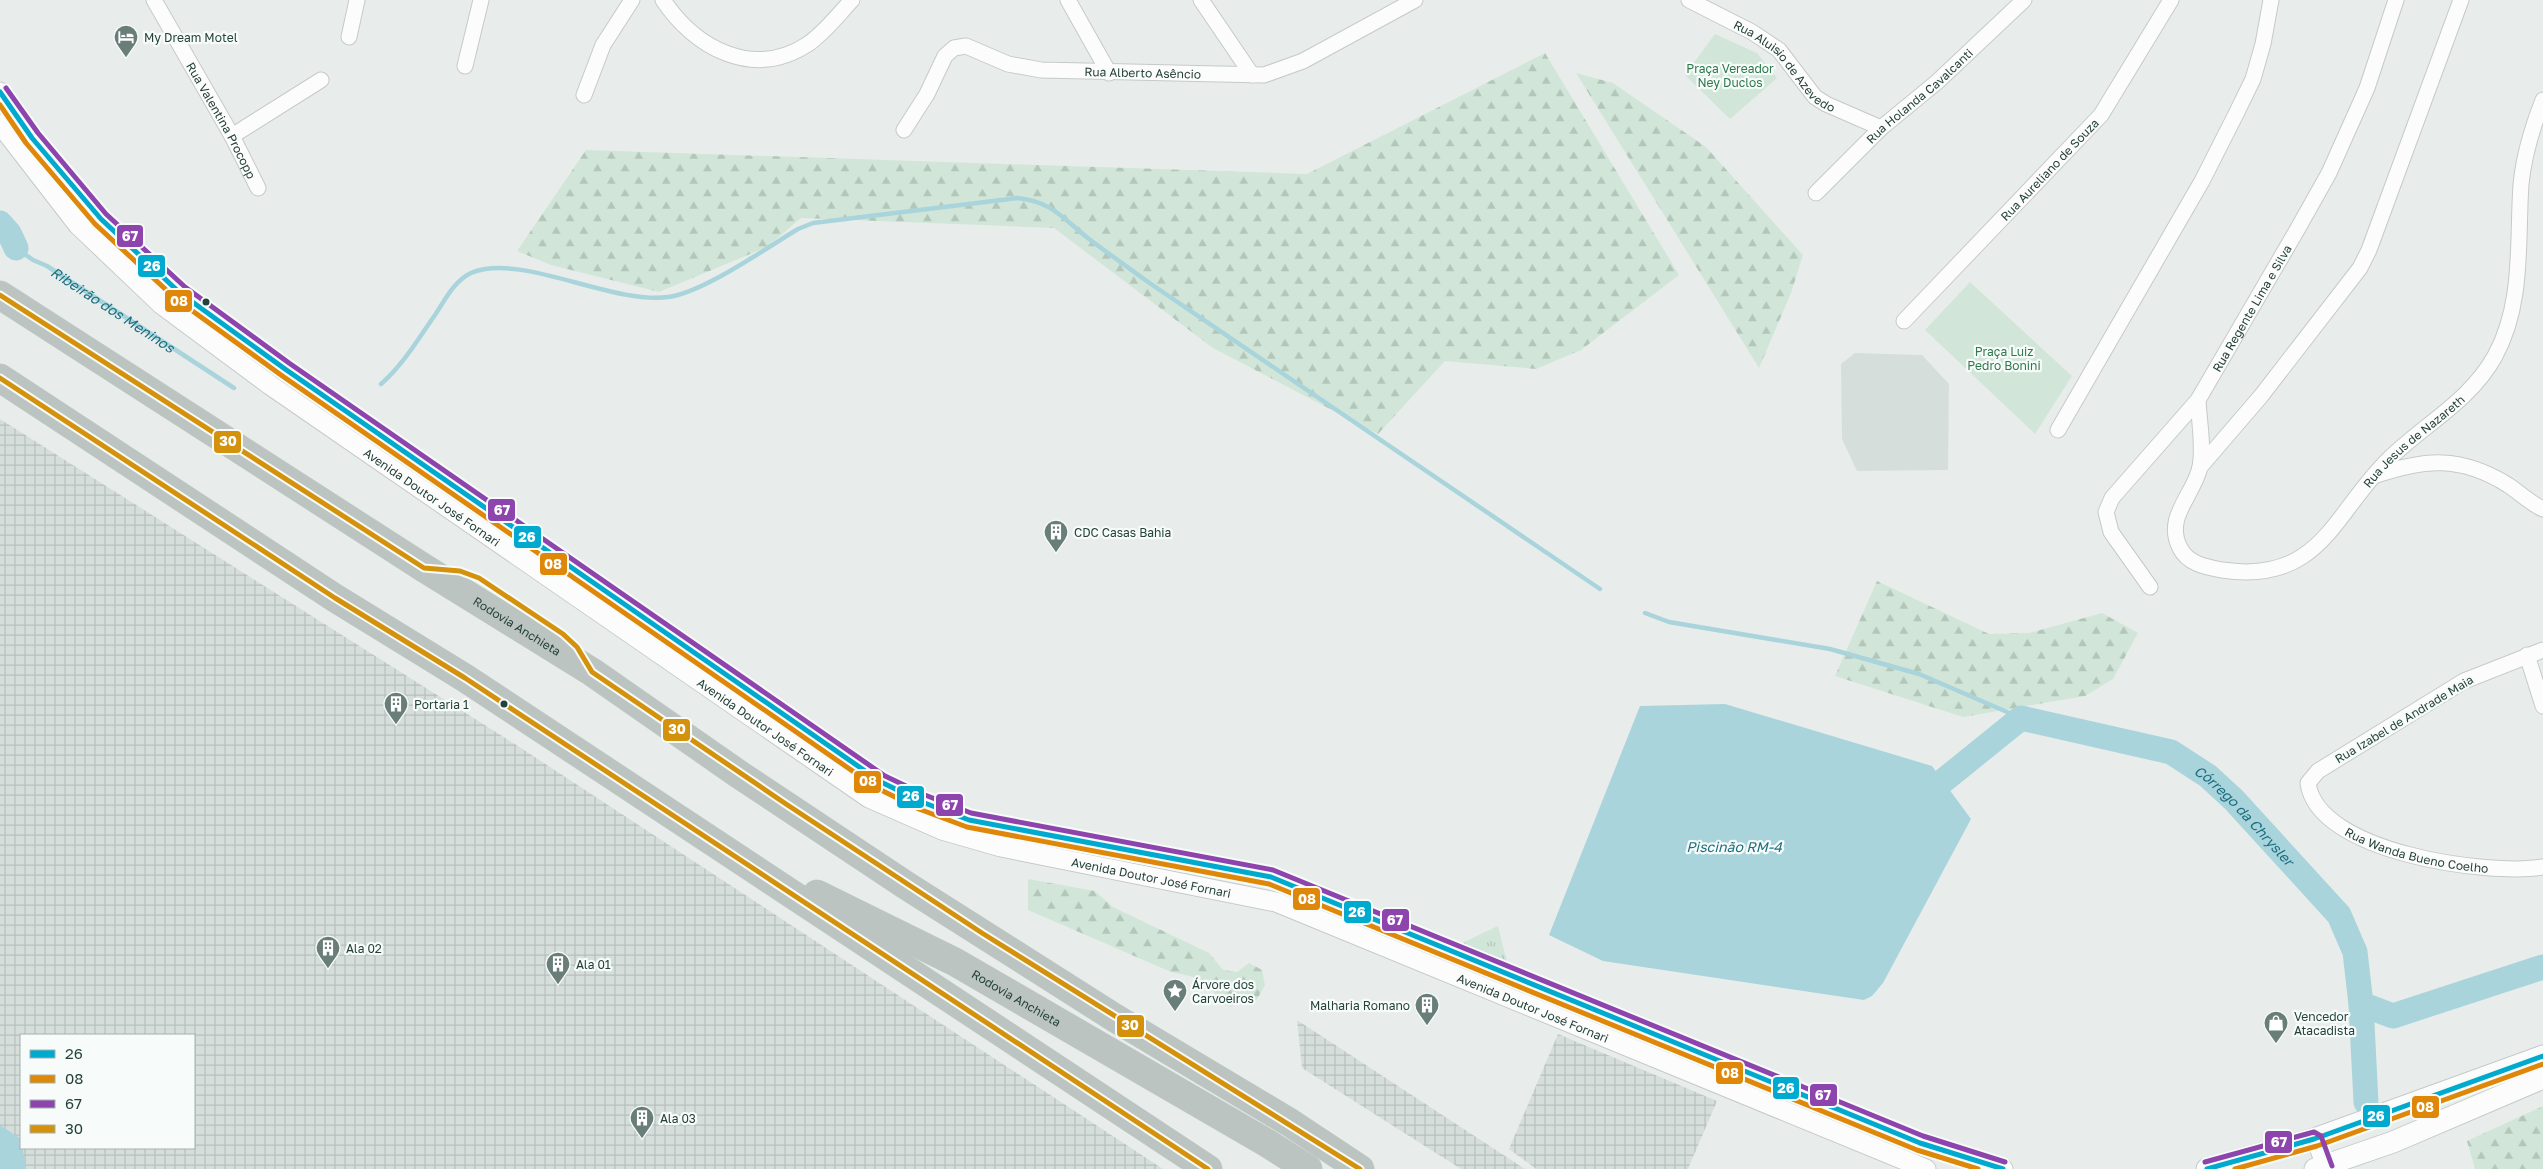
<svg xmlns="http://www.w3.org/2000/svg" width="2543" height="1169" viewBox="0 0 2543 1169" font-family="'Golos Text',sans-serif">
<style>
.built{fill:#d6dedb}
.industrial{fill:url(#industrial-grid);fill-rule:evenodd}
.grass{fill:url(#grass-tufts)}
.forest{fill:url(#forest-firs)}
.park{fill:#d1e6d8}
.water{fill:#a9d4db}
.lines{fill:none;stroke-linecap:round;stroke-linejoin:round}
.stream{stroke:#a9d4db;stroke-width:4.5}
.river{stroke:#a9d4db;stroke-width:25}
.minor-casing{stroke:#c5cac8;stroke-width:17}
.tertiary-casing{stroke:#c5cac8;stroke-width:21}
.secondary-casing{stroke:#c3cbc8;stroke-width:23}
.motorway-casing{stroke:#c3ccc9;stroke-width:29}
.minor{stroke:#fcfcfc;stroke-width:15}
.tertiary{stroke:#fcfcfc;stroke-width:19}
.secondary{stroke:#fcfcfc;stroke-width:21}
.motorway{stroke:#bcc4c2;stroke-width:28}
.bus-1-casing{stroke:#f7fbf9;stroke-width:9}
.bus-2-casing{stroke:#f7fbf9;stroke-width:9}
.bus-3-casing{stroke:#f7fbf9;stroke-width:9}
.bus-4-casing{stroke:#f7fbf9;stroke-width:9}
.bus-1{stroke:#00a9ce;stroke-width:5}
.bus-2{stroke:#de8709;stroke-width:5}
.bus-3{stroke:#8e44ad;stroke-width:5}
.bus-4{stroke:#d3910c;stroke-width:5}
.bus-dot{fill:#24423a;stroke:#f7fbf9;stroke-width:2}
.labels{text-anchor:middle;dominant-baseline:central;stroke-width:4.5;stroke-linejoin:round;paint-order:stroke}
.poi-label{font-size:12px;fill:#24423a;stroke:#f7fbf9;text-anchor:start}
.street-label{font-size:12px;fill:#24423a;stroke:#f7fbf9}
.park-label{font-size:12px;fill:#2d7a4b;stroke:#f7fbf9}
.water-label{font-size:14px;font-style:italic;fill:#1c6f80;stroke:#f7fbf9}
.line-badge{stroke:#f7fbf9;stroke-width:2}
.badge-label{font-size:14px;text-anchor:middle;font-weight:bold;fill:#fff}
</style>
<defs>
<pattern id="industrial-grid" width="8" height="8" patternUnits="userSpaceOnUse" patternTransform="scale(1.25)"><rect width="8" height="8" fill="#d6dedb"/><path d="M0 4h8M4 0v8" fill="none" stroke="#b8c0bd"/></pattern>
<pattern id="grass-tufts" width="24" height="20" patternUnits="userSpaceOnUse" patternTransform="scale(1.25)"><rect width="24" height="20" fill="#d1e6d8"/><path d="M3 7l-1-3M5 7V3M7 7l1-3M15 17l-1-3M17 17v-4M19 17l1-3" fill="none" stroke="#b3c6ba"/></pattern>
<pattern id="forest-firs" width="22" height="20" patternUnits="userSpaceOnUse" patternTransform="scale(1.25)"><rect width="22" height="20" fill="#d1e6d8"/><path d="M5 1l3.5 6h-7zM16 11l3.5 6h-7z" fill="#b3c6ba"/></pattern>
</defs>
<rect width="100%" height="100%" fill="#e8edeb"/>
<!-- built -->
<path class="built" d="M1855,353L1922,355L1949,384L1948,470L1857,471L1842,439L1841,364Z"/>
<!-- industrial -->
<g class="industrial">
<path d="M0,419L521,748L1163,1169H0ZM21,1035H194V1148H21Z"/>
<path d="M1297,1020L1525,1169H1461L1302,1068Z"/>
<path d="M1558,1034L1717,1101L1688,1169H1536L1509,1149Z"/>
</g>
<!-- grass -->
<path class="grass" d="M1498,926L1507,962L1462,943Z"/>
<!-- forest -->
<g class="forest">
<path d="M1545,53L1679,275L1581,350L1536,369L1445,361L1378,434L1213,348L1054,228L801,218L767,247L659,292L551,265L517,251L586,150L1307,174Z"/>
<path d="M1576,73L1613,83L1706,147L1803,255L1791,293L1759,368Z"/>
<path d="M1877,581L1989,634L2029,633L2102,613L2138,633L2113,679L2085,696L1963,717L1835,676Z"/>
<path d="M1028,879L1095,891L1113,907L1209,953L1223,970L1237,972L1249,963L1262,970L1265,985L1256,1001L1238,1003L1230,1007C1216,1000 1217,994 1208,985C1199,976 1183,975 1171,972L1028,910Z"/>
<path d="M2543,1106V1169H2475L2467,1141Z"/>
</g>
<!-- park -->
<g class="park">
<path d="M1715,34L1757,53L1777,78L1730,119L1685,75Z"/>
<path d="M1970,282L2072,376L2035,434L1925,330Z"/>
</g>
<!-- water -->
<g class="water">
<path d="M1725,704L1932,766L1971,819L1883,983L1872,996L1864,1000L1603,961L1549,935L1640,706Z"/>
<path d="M0,1125L21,1139L26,1169H0Z"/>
</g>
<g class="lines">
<!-- stream -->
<g class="stream">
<path id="s1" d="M16,248L33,260L47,266L234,388"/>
<path d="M381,384C403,365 418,339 435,315C445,300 454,281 471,273C520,252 612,305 668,297C703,293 766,248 798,229L813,223L1018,198C1053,202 1063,219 1089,239C1109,254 1129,268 1148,282L1600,589"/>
<path d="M1645,613L1669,622L1830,649L1919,674L2021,718"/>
</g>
<!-- river -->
<g class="river">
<path d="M0,223L9,233L16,248"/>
<path id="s2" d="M1917,802L2021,718L2171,752L2208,776L2234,800L2339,915L2355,952L2361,1004L2393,1016L2543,967"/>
<path d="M2361,1004L2366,1102"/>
</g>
<defs>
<g id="minor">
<path id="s3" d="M154,0L232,136L258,188"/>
<path d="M663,0C695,48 753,80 808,44C825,32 838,15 852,0"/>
<path d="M1068,0L1109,73"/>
<path d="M1201,0L1252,75"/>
<path id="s4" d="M1689,0L1752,32L1779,50L1815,97L1826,104L1881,128"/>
<path d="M349,37L357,0"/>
<path d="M465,66L481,0"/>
<path d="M584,95L603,45L632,0"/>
<path id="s5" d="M904,130L927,94L945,56L954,48L966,46L1008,64L1041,70L1264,75L1303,61L1415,0"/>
<path d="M232,136L321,80"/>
<path id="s6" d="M1816,193L1881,128L1937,82L2024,0"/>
<path id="s7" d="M1904,321L2101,115L2171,0"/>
<path id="s8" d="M2198,400C2199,421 2204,446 2200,467C2194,495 2164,517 2180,548C2188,564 2206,567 2222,570C2322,585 2334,511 2391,457C2426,423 2470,401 2495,356C2524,303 2517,242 2521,184C2524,154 2532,128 2543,100"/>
<path d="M2058,430L2202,181L2236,114L2253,79L2263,44L2271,0"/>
<path d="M2200,467L2261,396L2360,268L2369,250L2461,0"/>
<path d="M2374,476C2424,459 2460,455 2508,485C2520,493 2530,503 2543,509"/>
<path id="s9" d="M2150,587L2111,532L2106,512L2112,498L2198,400L2297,230L2329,173L2367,88L2396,0"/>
<path id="s10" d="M2543,650L2464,681L2318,771L2308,783C2317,853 2489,876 2543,867"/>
<path d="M2527,655L2543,706"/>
<path d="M2314,1139L2325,1169"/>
</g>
<g id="tertiary">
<path d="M0,92L32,138L101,219L180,293L285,369L881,782L922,802L969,820L1271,877L1920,1143L2003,1169"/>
<path id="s11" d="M0,124L78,225L161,304L270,385L869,798L942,830L1001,847L1276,902L1926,1169"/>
</g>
<g id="secondary">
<path d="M2207,1169L2314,1139L2543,1056"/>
<path d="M2315,1169L2393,1142L2543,1078"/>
</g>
<g id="motorway">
<path id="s12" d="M0,295L424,568L592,672L737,773L907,886L1115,1018L1289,1122L1360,1169"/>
<path d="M0,378L335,598L465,678L1208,1169"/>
<path id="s13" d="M817,894L955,962L1267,1143L1308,1169"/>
</g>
</defs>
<!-- minor casing -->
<use href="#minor" class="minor-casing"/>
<!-- tertiary casing -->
<use href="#tertiary" class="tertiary-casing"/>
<!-- secondary casing -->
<use href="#secondary" class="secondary-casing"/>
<!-- motorway casing -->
<use href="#motorway" class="motorway-casing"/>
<!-- minor -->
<use href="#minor" class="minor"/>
<!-- tertiary -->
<use href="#tertiary" class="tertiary"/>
<!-- secondary -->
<use href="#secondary" class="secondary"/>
<!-- motorway -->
<use href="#motorway" class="motorway"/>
<defs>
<g id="bus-1">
<path d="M0,92L32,138L101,219L180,293L285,369L881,782L922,802L969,820L1271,877L1920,1143L2003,1169"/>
<path d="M2207,1169L2314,1139L2543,1056"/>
</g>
<g id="bus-2">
<path d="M0,105L26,143L95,224L176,299L281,375L877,788L919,809L967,827L1269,884L1917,1150L1978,1169"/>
<path d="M2235,1169L2317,1146L2543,1064"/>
</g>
<g id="bus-3">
<path d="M6,88L38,133L106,214L185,287L289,363L885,776L925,795L971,813L1273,870L1923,1136L2005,1162"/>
<path d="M2205,1162L2314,1132L2321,1136L2332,1166"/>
</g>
<g id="bus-4">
<path d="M0,295L424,568L460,571L479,578L563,634L577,647L592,672L786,804L982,933L1360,1169"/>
<path d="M0,378L335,598L465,678L1208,1169"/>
</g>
</defs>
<!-- bus-1 casing -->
<use href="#bus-1" class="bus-1-casing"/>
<!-- bus-2 casing -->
<use href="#bus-2" class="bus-2-casing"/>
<!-- bus-3 casing -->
<use href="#bus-3" class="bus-3-casing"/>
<!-- bus-4 casing -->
<use href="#bus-4" class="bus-4-casing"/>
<!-- bus-1 -->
<use href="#bus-1" class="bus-1"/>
<!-- bus-2 -->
<use href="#bus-2" class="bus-2"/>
<!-- bus-3 -->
<use href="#bus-3" class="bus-3"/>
<!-- bus-4 -->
<use href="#bus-4" class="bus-4"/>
</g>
<!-- icons -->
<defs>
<symbol id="hotel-pin" viewBox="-11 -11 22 30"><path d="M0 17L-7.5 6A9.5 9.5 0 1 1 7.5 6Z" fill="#697e78" stroke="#f7fbf9"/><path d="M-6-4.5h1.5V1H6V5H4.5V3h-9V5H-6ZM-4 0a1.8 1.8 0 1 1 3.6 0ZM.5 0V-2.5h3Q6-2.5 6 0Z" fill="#fff"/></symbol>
<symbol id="building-pin" viewBox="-11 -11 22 30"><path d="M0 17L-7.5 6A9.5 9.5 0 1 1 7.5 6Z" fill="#697e78" stroke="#f7fbf9"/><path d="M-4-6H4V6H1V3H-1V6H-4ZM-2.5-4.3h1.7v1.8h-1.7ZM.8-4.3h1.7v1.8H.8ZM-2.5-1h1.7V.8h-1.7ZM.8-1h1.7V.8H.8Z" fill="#fff"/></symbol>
<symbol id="sight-pin" viewBox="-11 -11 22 30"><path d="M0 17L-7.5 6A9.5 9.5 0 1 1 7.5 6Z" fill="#697e78" stroke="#f7fbf9"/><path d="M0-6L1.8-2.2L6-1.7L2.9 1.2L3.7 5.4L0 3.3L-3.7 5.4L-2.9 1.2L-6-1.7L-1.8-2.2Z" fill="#fff"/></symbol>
<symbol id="shop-pin" viewBox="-11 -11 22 30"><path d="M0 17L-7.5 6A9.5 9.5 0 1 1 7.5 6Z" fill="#697e78" stroke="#f7fbf9"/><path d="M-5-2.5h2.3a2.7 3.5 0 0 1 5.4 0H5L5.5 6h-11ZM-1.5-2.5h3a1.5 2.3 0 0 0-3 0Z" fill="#fff"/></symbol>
</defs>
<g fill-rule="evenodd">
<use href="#hotel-pin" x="112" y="23" width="28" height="38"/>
<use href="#building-pin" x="1042" y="518" width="28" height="38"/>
<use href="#building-pin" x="382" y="690" width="28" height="38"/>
<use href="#building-pin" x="314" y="934" width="28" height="38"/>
<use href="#building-pin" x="544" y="950" width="28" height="38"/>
<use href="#sight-pin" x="1161" y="977" width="28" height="38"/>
<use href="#building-pin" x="1413" y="991" width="28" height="38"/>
<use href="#shop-pin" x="2262" y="1009" width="28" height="38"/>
<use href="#building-pin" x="628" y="1104" width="28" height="38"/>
</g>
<!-- markers -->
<g class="bus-dot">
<circle cx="206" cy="302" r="4.5"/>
<circle cx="504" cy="704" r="4.5"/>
</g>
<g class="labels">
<!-- poi labels -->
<g class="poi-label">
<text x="144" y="37">My Dream Motel</text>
<text x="1074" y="532">CDC Casas Bahia</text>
<text x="414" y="704">Portaria 1</text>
<text x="346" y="948">Ala 02</text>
<text x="576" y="964">Ala 01</text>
<text x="1192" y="984">Árvore dos<tspan x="1192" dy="14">Carvoeiros</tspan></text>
<text x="1410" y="1005" text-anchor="end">Malharia Romano</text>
<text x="2294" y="1016">Vencedor<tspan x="2294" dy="14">Atacadista</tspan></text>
<text x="660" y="1118">Ala 03</text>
</g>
<!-- street labels -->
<g class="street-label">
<text stroke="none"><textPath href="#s4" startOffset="118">Rua Aluisio de Azevedo</textPath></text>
<text stroke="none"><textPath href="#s5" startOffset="290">Rua Alberto Asêncio</textPath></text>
<text stroke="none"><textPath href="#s6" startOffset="142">Rua Holanda Cavalcanti</textPath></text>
<text stroke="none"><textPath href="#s3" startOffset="138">Rua Valentina Procopp</textPath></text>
<text stroke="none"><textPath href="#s7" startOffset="210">Rua Aureliano de Souza</textPath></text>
<text stroke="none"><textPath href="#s9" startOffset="340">Rua Regente Lima e Silva</textPath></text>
<text stroke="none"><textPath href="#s8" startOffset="448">Rua Jesus de Nazareth</textPath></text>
<text stroke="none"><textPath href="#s11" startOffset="575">Avenida Doutor José Fornari</textPath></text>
<text stroke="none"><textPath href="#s12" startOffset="614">Rodovia Anchieta</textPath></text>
<text transform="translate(2404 719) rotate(-31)">Rua Izabel de Andrade Maia</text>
<text stroke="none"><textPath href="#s11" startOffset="980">Avenida Doutor José Fornari</textPath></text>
<text stroke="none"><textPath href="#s10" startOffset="409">Rua Wanda Bueno Coelho</textPath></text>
<text stroke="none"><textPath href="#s11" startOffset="1400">Avenida Doutor José Fornari</textPath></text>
<text stroke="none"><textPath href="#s13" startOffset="225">Rodovia Anchieta</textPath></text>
<text stroke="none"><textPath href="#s11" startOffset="1805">Avenida Doutor José Fornari</textPath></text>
</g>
<!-- park labels -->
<g class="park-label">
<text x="1730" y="68">Praça Vereador<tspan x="1730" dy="14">Ney Duclos</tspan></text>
<text x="2004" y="351">Praça Luiz<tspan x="2004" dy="14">Pedro Bonini</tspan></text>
</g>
<!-- water labels -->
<g class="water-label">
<text stroke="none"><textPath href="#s1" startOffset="115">Ribeirão dos Meninos</textPath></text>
<text stroke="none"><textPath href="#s2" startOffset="385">Córrego da Chrysler</textPath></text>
<text x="1734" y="846">Piscinão RM-4</text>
</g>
</g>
<g class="line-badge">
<rect x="116" y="224" width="28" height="24" rx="5" fill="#8e44ad"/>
<rect x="137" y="254" width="29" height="24" rx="5" fill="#00a9ce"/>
<rect x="164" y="289" width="29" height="24" rx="5" fill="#de8709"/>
<rect x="213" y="430" width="29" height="24" rx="5" fill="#d3910c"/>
<rect x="487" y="498" width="29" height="24" rx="5" fill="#8e44ad"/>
<rect x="513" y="525" width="29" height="24" rx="5" fill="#00a9ce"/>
<rect x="539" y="552" width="29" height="24" rx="5" fill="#de8709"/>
<rect x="662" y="718" width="29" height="24" rx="5" fill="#d3910c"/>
<rect x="853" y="770" width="29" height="24" rx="5" fill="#de8709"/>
<rect x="896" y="785" width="29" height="24" rx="5" fill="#00a9ce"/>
<rect x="935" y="793" width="29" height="24" rx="5" fill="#8e44ad"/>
<rect x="1292" y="887" width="29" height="24" rx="5" fill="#de8709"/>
<rect x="1343" y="900" width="29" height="24" rx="5" fill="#00a9ce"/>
<rect x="1381" y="908" width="29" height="24" rx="5" fill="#8e44ad"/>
<rect x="1116" y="1014" width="29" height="24" rx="5" fill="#d3910c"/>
<rect x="1715" y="1061" width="29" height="24" rx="5" fill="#de8709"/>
<rect x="1772" y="1076" width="28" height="24" rx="5" fill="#00a9ce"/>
<rect x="1809" y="1083" width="29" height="24" rx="5" fill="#8e44ad"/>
<rect x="2411" y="1095" width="29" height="24" rx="5" fill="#de8709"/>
<rect x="2362" y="1104" width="29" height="24" rx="5" fill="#00a9ce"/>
<rect x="2264" y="1130" width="29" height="24" rx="5" fill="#8e44ad"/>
</g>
<g class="badge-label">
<text x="130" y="241">67</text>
<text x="152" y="271">26</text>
<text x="179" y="306">08</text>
<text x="228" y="446">30</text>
<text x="502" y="515">67</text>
<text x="527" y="542">26</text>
<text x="553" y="569">08</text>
<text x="677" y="734">30</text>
<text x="868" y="786">08</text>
<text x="911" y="801">26</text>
<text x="950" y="810">67</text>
<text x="1307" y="904">08</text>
<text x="1357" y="917">26</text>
<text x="1395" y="925">67</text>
<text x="1130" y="1030">30</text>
<text x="1730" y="1078">08</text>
<text x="1786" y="1093">26</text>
<text x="1823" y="1100">67</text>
<text x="2425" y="1112">08</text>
<text x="2376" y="1121">26</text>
<text x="2279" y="1147">67</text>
</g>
<!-- legend -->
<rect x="20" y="1034" width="175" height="115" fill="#f7fbf9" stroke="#a3b1ad"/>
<rect x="30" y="1050" width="25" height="8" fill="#00a9ce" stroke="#a3b1ad"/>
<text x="65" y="1059" font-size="15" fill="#24423a">26</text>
<rect x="30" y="1075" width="25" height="8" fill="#de8709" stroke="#a3b1ad"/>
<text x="65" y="1084" font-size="15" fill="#24423a">08</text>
<rect x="30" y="1100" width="25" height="8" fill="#8e44ad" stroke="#a3b1ad"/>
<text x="65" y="1109" font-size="15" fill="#24423a">67</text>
<rect x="30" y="1125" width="25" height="8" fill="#d3910c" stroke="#a3b1ad"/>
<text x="65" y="1134" font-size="15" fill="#24423a">30</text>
</svg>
